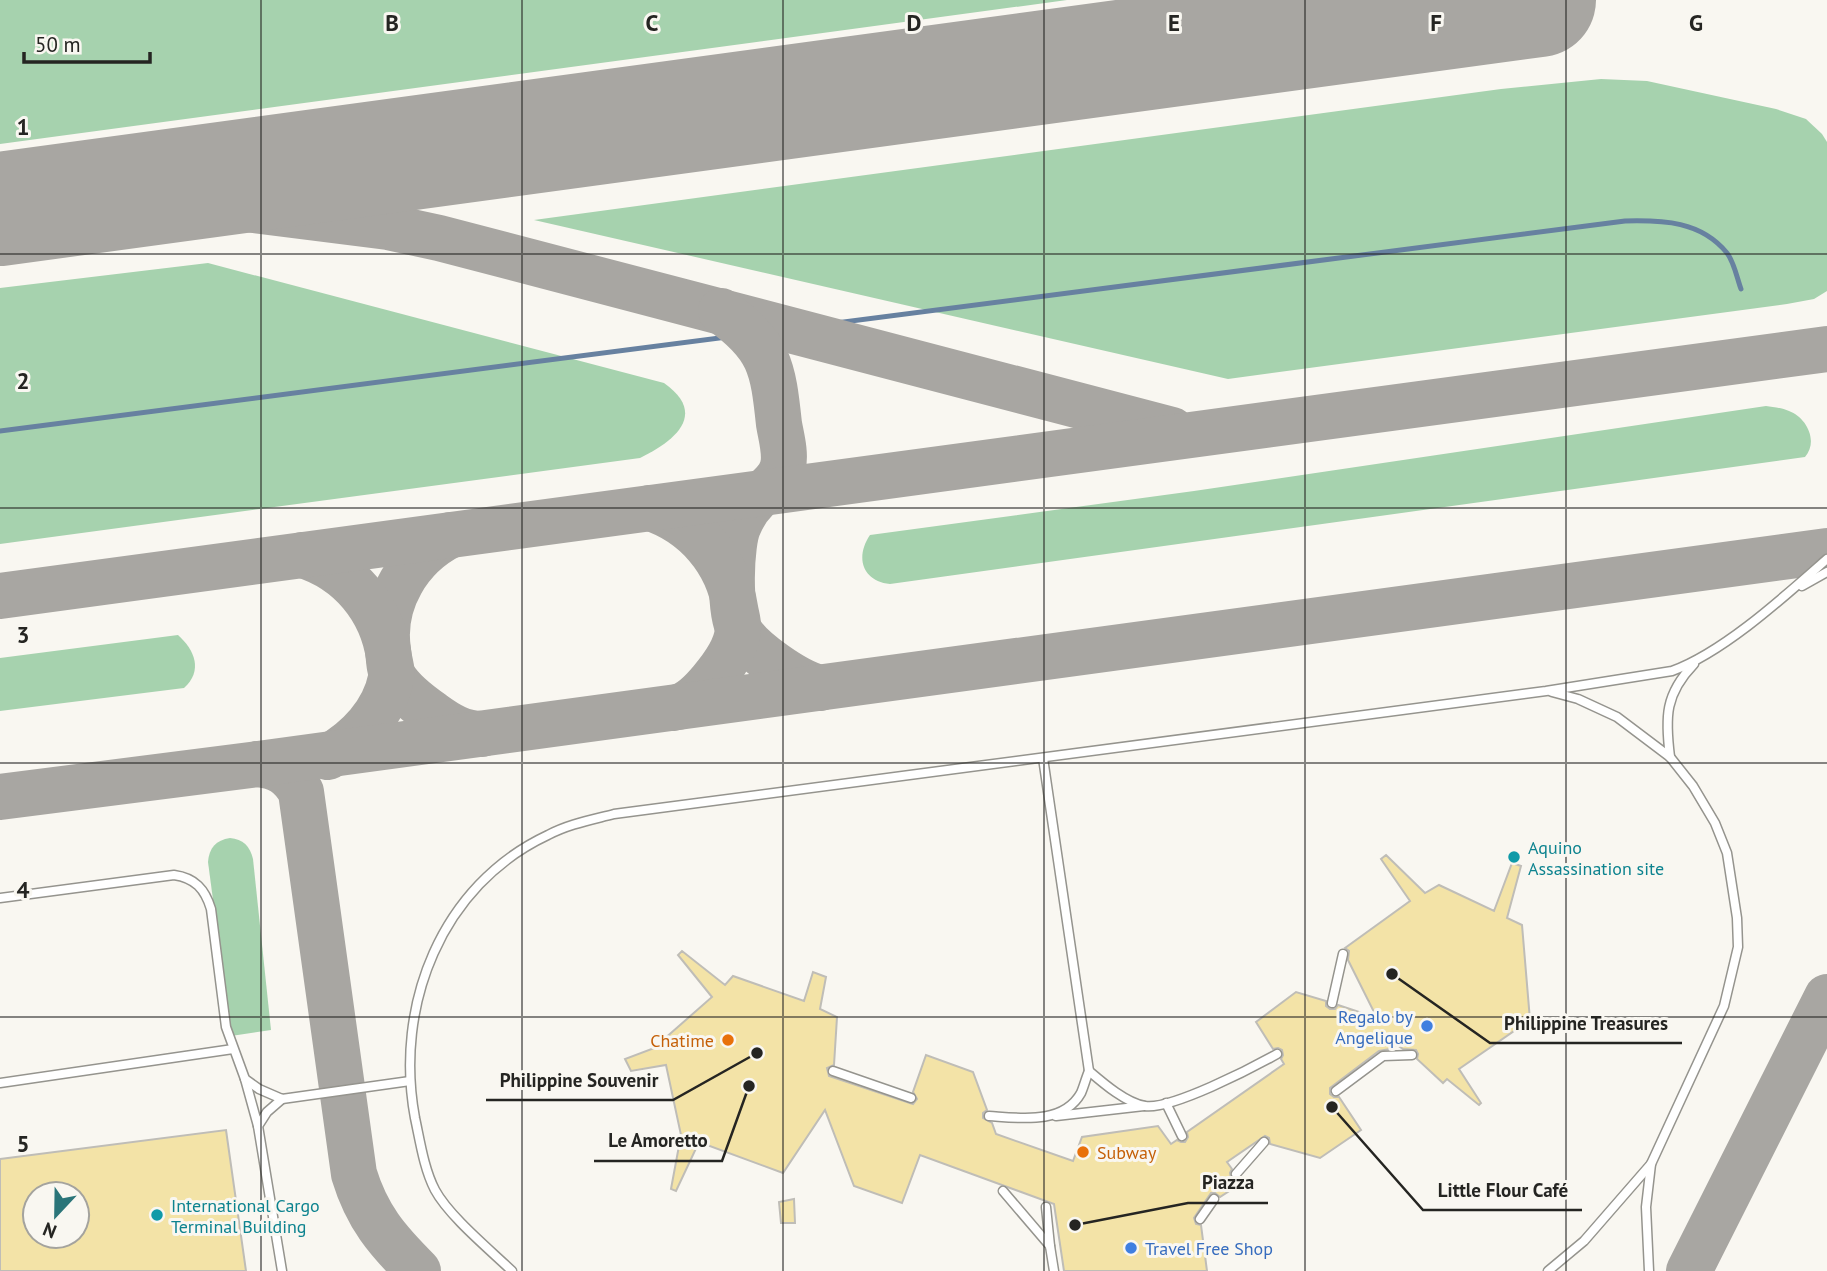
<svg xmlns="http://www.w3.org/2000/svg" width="1827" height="1271" viewBox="0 0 1827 1271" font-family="'PT Sans',sans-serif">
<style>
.green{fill:#a6d2ae}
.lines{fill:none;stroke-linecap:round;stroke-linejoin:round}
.stream{stroke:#6781a0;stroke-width:5}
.taxiway{stroke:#a8a6a2;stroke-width:46}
.runway{stroke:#a8a6a2;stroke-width:114}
.building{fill:#f3e3a7;stroke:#bfbdb7;stroke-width:2;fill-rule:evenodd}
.service-casing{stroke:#95948e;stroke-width:11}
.service{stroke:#fff;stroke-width:8}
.grid{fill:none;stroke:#252522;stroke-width:2;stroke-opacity:0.55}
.culture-dot{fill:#0f9aa8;stroke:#f9f7f1;stroke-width:2.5}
.shop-dot{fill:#3f7fe0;stroke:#f9f7f1;stroke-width:2.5}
.food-dot{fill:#e8710a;stroke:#f9f7f1;stroke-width:2.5}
.labels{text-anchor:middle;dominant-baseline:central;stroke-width:6;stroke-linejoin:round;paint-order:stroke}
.culture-label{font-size:18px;fill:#0d838f;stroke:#f9f7f1;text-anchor:start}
.shop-label{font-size:18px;fill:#366cbe;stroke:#f9f7f1;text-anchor:end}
.food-label{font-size:18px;fill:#c56008;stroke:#f9f7f1;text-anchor:end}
.grid-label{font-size:23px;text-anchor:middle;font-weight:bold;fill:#252522;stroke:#f9f7f1;stroke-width:6;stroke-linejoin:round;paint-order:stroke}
.leader{fill:none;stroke:#252522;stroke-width:2.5}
.callout-dot{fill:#252522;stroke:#f9f7f1;stroke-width:2.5}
.callout-label{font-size:19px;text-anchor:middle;font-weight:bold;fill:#252522;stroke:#f9f7f1;stroke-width:6;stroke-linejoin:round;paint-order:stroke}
</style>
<rect width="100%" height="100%" fill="#f9f7f1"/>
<!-- green -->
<g class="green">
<path d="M0,0H1067L0,144Z"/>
<path d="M1601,79L1647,81L1776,109L1806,119L1822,134L1827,142V291L1814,299L1787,304L1228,379L534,220L1501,89Z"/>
<path d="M208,263L664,383C708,414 675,441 640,458L0,544V288Z"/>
<path d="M1766,406C1773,407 1782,408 1789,411C1806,417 1819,441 1805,457L890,584C862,581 855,557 870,535L1194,491Z"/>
<path d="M178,635C195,650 203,671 184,688L0,711V658Z"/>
<path d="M230,838C243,839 250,846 253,859L271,1030L231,1036L208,862C209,848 216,840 230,838Z"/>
</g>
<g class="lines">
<!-- stream -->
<path class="stream" d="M0,431L1625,221C1663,220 1701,221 1727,253C1734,262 1737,278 1741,289"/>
<!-- taxiway -->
<g class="taxiway">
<path d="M65,200L246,209L388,227L439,238L1172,430"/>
<path d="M721,311C770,346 773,367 779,424C781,436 786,453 783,466C780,481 767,489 757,498C750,505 743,515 739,525C730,543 729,612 739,630C751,651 796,682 820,688"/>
<path d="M650,508C695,523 728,561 735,608C736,615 739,623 738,629C737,647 722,668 711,681C701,693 689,706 673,708"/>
<path d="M451,535C409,556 381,602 388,650C389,658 389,670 393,676C401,690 420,705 433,714C448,725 463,734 482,734"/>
<path d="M303,555C350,570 382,609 389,657C390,664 393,672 391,678C384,713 358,740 328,757"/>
<path d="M0,596L1827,349"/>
<path d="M258,764C278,766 291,774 301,792L354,1174C367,1217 387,1240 418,1271"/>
<path d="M0,797L258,764L1827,551"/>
<path d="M1689,1271L1827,997"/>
</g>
<!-- runway -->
<path class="runway" d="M0,209L1539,0"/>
</g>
<!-- building -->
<g class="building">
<path d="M1386,855L1425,893L1439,885L1494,911L1512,863L1521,866L1507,918L1522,925L1530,1020L1459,1069L1481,1103L1479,1105L1447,1079L1443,1083L1417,1059L1418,1054L1416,1050L1403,1049L1397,1045L1390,1049L1379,1051L1330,1088V1094L1334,1097H1339L1361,1130L1320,1158L1270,1144L1269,1138L1265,1136L1227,1162L1232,1169L1230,1173L1231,1178L1235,1180L1240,1179L1243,1182L1220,1197L1215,1193H1211L1194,1218L1196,1224L1201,1225L1207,1271H1064L1054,1204L920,1155L902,1203L854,1186L825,1110L783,1173L699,1142L676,1191L671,1189L681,1135L666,1065L631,1071L625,1059L665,1044L663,1040L712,997L678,955L682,951L725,985L733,976L804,1001L813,972L826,977L820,1009L837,1017L834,1065L827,1068L829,1076L913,1104L917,1099L913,1092L926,1055L973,1072L987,1110L983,1113V1118L992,1123L996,1134L1073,1161L1082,1137L1158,1126L1171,1144L1177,1140L1181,1142H1185L1188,1137L1187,1132L1284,1064L1281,1059L1283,1055L1282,1050L1278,1048L1273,1049L1256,1022L1296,992L1326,1001V1006L1330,1009H1335L1338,1005L1377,1018L1348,960L1349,951L1345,948L1410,901L1381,859Z"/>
<path d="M226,1130L246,1271H0V1159ZM35,1194H77V1236H35Z"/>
<path d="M794,1199L795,1223H781L779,1202Z"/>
</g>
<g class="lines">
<defs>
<g id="service">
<path d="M1802,586L1827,572"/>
<path d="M1552,692L1578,699L1617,717L1670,757L1693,786L1715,823L1727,853L1737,918L1738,947L1724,1006L1651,1164L1646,1207L1649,1271"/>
<path d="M1670,757C1665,717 1665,694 1694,664"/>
<path d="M1043,758L1089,1071C1103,1083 1126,1103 1145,1106C1171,1110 1252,1068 1277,1054"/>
<path d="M0,898L174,875C195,878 205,889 211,909L226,1027L245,1079L259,1089L282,1099L410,1081"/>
<path d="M1332,1003L1343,954"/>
<path d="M833,1071L911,1098"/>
<path d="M245,1079L258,1126"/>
<path d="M0,1083L233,1049"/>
<path d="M1336,1091L1383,1056L1412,1055"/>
<path d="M1166,1103L1182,1136"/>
<path d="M989,1116C1020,1118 1063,1125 1081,1093C1084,1086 1086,1078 1089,1071"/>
<path d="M1056,1116L1144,1106"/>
<path d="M1236,1174L1264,1142"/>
<path d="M1003,1191L1050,1246L1054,1271"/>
<path d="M1046,1207L1050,1246"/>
<path d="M1200,1219L1214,1199"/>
<path d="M282,1271L258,1126L267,1112L282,1099"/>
<path d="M512,1271C489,1249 449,1216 435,1190C424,1169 420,1141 415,1118C394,1006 441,885 548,835C569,824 591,820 614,814L1546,691L1672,671C1724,652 1785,596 1827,559"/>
<path d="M1548,1271L1584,1241L1651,1164"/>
</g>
</defs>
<!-- service casing -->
<use href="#service" class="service-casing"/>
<!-- service -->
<use href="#service" class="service"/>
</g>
<!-- grid -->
<path class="grid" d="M261,0V1271M522,0V1271M783,0V1271M1044,0V1271M1305,0V1271M1566,0V1271M0,254H1827M0,508H1827M0,763H1827M0,1017H1827"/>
<!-- markers -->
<g class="culture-dot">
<circle cx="1514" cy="857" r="7"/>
<circle cx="157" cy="1215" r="7"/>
</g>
<g class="shop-dot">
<circle cx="1427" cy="1026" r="7"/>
<circle cx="1131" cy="1248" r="7"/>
</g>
<g class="food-dot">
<circle cx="728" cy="1040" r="7"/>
<circle cx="1083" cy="1152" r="7"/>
</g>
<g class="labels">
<!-- culture labels -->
<g class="culture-label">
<text x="1528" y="847">Aquino<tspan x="1528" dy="21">Assassination site</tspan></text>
<text x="171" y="1205">International Cargo<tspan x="171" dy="21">Terminal Building</tspan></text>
</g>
<!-- shop labels -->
<g class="shop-label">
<text x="1413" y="1016">Regalo by<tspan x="1413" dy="21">Angelique</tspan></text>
<text x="1145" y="1248" text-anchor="start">Travel Free Shop</text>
</g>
<!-- food labels -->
<g class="food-label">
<text x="714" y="1040">Chatime</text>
<text x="1097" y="1152" text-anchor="start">Subway</text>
</g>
</g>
<g class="grid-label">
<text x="392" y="31">B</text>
<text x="652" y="31">C</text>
<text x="914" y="31">D</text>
<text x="1174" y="31">E</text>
<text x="1436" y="31">F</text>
<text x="1696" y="31">G</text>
<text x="23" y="135">1</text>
<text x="23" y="389">2</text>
<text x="23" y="643">3</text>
<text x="23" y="898">4</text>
<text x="23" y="1152">5</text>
</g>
<!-- callouts -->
<path class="leader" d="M1392 974L1490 1043H1682M757 1053L673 1100H486M749 1086L722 1161H594M1075 1225L1188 1203H1268M1332 1107L1423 1210H1582"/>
<g class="callout-dot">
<circle cx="1392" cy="974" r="7"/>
<circle cx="757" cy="1053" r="7"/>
<circle cx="749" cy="1086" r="7"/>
<circle cx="1075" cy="1225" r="7"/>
<circle cx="1332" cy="1107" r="7"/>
</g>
<g class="callout-label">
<text x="1586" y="1030">Philippine Treasures</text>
<text x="579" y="1087">Philippine Souvenir</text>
<text x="658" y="1147">Le Amoretto</text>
<text x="1228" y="1189">Piazza</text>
<text x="1503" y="1197">Little Flour Café</text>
</g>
<!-- north arrow -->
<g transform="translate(56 1215) rotate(202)"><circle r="33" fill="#f9f7f1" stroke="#a4a39e" stroke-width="2"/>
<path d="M0-5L12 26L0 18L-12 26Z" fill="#2b7579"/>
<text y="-10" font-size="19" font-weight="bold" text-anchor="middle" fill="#252522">N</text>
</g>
<!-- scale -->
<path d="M24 52v10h126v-10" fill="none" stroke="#252522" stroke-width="3.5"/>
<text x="35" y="52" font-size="21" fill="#252522" stroke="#f9f7f1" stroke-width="5" paint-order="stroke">50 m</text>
</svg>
